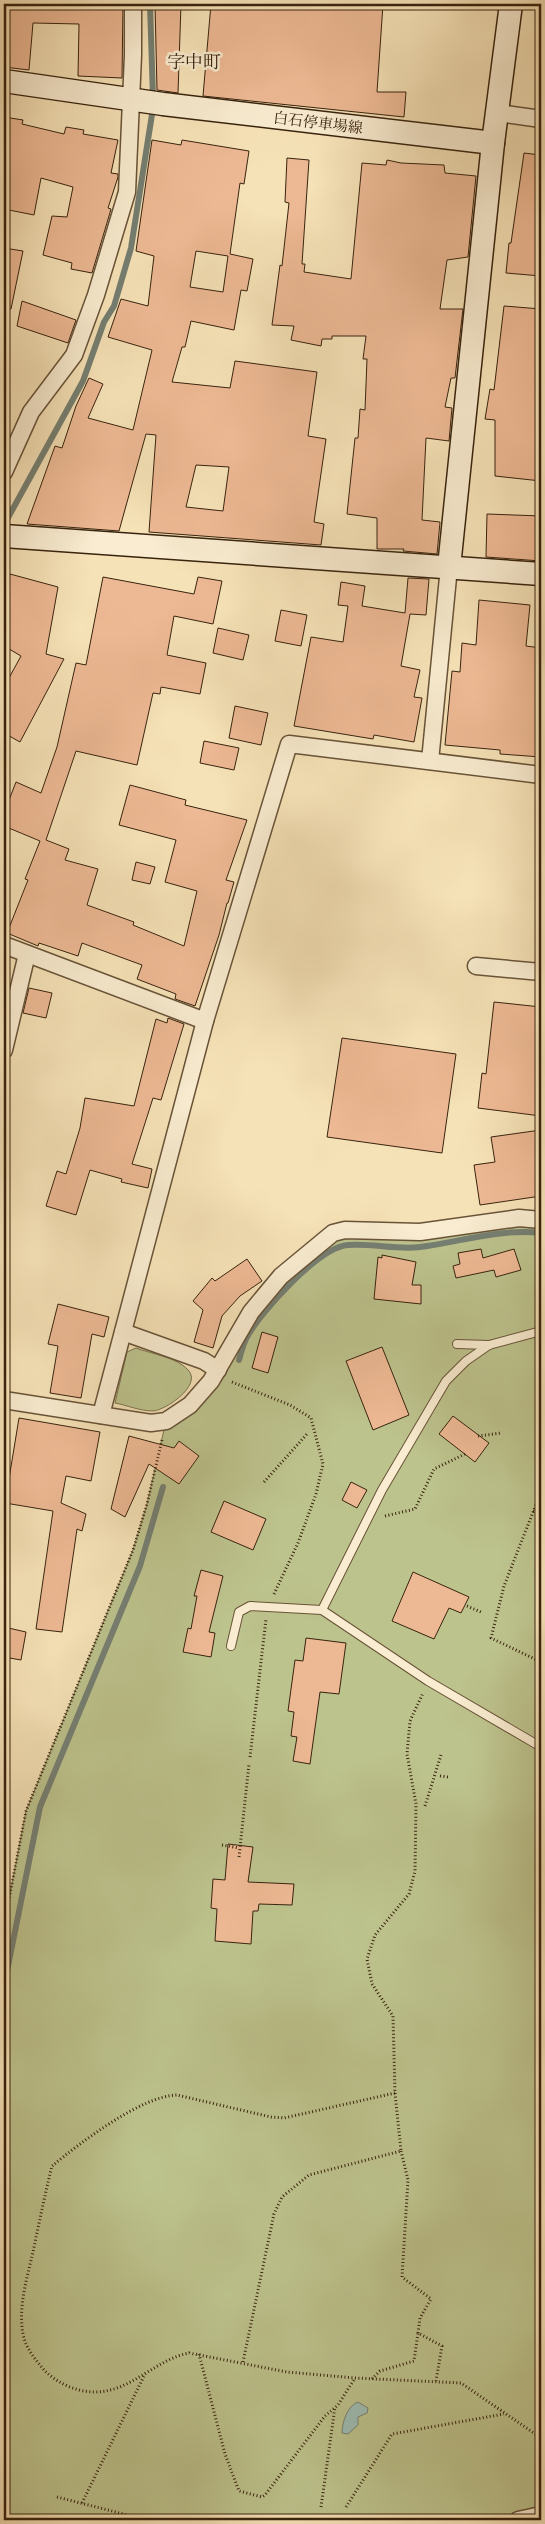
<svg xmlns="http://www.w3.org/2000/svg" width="545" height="2524" viewBox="0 0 545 2524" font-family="Alegreya,'Noto Serif JP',serif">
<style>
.green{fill:#bdc38d;stroke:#7a734e}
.water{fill:#9dbdb4;stroke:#757f72}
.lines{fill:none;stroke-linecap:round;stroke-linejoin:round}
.stream{stroke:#757f72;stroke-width:6}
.building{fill:#edb994;stroke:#38230e;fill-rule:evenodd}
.lane-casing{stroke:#685338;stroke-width:10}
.street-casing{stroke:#685338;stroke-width:19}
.secondary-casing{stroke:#38230e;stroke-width:25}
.path{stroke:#38230e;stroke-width:3;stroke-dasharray:1 2.5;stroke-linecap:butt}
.lane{stroke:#f9ecd0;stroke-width:8}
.street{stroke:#f9ecd0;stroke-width:16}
.secondary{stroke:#f9ecd0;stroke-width:22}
.labels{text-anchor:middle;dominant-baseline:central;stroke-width:5;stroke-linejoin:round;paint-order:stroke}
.street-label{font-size:15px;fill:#38230e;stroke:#f9ecd0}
.quarter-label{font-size:18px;fill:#38230e;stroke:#f9ecd0}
</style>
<rect width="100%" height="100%" fill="#f6e2b7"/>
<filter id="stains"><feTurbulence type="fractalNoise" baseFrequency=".004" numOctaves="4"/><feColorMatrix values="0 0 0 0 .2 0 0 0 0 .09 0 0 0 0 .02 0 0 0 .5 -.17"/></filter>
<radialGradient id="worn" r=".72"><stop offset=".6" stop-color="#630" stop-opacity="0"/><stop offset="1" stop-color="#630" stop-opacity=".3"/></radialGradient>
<!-- green -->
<g class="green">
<path d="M541,1220V2515L518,2520H4V1925L26,1811L133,1550L147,1504L166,1421L190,1405L237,1336L324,1238Z"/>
<path d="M136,1348C151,1354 178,1357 189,1371C201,1386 166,1410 153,1411C140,1411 126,1405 115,1403L127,1352Z"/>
</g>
<!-- water -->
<path class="water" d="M358,2402L368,2408L367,2413L358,2417V2425L348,2434L342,2433C342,2423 347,2406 358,2402Z"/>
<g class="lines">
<!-- stream -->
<g class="stream">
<path d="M150,4L153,98"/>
<path d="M4,525L83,381L104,322L114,306L131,248L153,108"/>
<path d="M239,1360C241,1353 243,1345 246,1339C259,1313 319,1247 348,1245C372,1243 397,1250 420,1247C460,1242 501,1228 541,1233"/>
<path d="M4,1986L40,1807L140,1566L163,1487"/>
</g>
</g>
<!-- building -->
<g class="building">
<path d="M4,4H123L122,78L78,76L79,24L33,23L29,70L4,67Z"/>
<path d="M155,4H181L178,93L157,90Z"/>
<path d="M211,4H383L377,92H406L404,117L203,96Z"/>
<path d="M4,117L23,120L22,124L64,134L66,127L84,130L83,134L118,140L111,173L118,174V177L108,208L111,209L109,216L92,273L71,269L72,263L43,255L52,216L67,217L73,187L41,178L34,215L4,209Z"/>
<path d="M152,140L181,145L182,140L249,151L244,184L240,183L230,254L253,259L247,291L241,290L234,330L191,321L185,347H182L172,382L230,388L235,361L317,372L308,436L326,439L314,522L324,524L321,545L149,532L156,435L146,434L119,531L27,524L55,446L62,448L76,406L89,378L103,384L88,418L133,430L152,350L108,337L121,299L148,306L154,256L136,251ZM196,251L228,256L223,292L190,287ZM196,465L229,467L223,511L186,507Z"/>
<path d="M524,153L541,155V276L506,273L509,243H511Z"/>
<path d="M287,158L309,160L302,264H305L304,272L351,279L362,163L386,165L387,160L401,163L444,165L445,173L476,176L468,257L447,260L440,309H463L455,378H451L445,407L452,408L449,441L426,438L422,520L440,522L437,554L403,551L404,549H377V518L347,514L355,438H358L360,409L365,410L367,359H363L366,336H332V339H322L321,346L291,340L294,326L272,325L280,265L282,266L289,203L285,202Z"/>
<path d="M4,248L23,251L11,309L4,308Z"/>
<path d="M22,301L76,320L68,343L17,326Z"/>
<path d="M504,306L541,309V348L538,376H541V481L495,476V420L485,419L490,389L494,390Z"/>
<path d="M487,514L541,516V561L486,557Z"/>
<path d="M10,574L58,587L46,654L64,659L20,742L4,733V687L21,656L4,646V605Z"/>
<path d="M103,577L194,594L198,577L222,581L213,624L174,616L167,655L206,663L200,694L161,687L160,694L153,693L137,765L76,751L46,840L69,849L65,860L98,869L87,905L134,922L133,925L184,946L197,891L165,882L176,840L119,825L130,785L186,800L185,805L247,820L226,880L234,882L228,903H227L219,935L195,1006L175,999L176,994L137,979L142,965L82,943L78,956L39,943L38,946L7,933L28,880L25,879L40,841L4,826V813L16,782L41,793L57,747L76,663L86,665Z"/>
<path d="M408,578L429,579L426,615L410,614L401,666L420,670L414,697L422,698L414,742L374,735L373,739L294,726L311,637L343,642L348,606L338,605L341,582L365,586L362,606L405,613Z"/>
<path d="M479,600L530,605L526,646L541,648V757L500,754V750L445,745L452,671L460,672L462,643L476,645Z"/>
<path d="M281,610L307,615L301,646L275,641Z"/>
<path d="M218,628L249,635L243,660L213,653Z"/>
<path d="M235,706L268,713L261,745L229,738Z"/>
<path d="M204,741L239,748L234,770L200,763Z"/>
<path d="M136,862L155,867L150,884L132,880Z"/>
<path d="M29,988L52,993L46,1018L23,1013Z"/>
<path d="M494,1002L541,1007V1116L478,1108L482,1073L486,1074Z"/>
<path d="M168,1018L184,1024L161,1100L153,1098L132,1164L152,1169L148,1188L121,1182L122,1179L90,1170L76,1215L46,1206L57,1171L66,1174L80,1128L85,1098L134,1106L156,1019L167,1023Z"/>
<path d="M342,1038L456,1054L442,1153L327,1137Z"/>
<path d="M541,1130V1196L480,1205L474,1165L495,1162L491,1137Z"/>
<path d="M481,1249L483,1258L514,1249L521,1270L496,1277L494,1270L456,1278L453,1266L460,1264L458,1253Z"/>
<path d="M382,1255L416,1262L412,1285H421V1304L374,1299L378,1257L382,1258Z"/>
<path d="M247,1259L262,1281L240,1296L222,1316L213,1348L194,1342L203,1310L193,1301L212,1278L215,1281Z"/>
<path d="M58,1304L109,1317L104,1337L92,1334L81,1398L50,1393L58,1346L48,1344Z"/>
<path d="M262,1332L278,1337L268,1373L252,1368Z"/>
<path d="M382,1347L409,1415L373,1430L346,1361Z"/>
<path d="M453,1416L489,1443L475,1462L439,1434Z"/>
<path d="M19,1418L100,1432L91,1481L66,1476L61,1503L86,1514L82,1531L77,1529L62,1632L36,1629L53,1511L5,1503Z"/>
<path d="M129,1436L174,1448L179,1441L199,1456L179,1484L149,1464L125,1517L111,1509Z"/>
<path d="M351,1482L367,1490L357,1508L342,1500Z"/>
<path d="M224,1501L266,1519L253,1550L211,1532Z"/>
<path d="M201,1570L223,1576L209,1632L215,1633L211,1657L183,1652L188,1628L191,1629L197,1596H194Z"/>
<path d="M413,1572L469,1597L461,1613L449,1608L434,1639L392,1621Z"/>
<path d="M4,1627L26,1632L21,1660L4,1657Z"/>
<path d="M306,1638L346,1643L339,1694L320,1692L310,1764L293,1761L297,1737L291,1736L294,1712L288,1711L295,1660L303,1661Z"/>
<path d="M228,1844L253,1847L248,1882L294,1884L292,1905L259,1904L258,1911H253L251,1944L215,1941L217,1909L211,1908L213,1879L225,1880Z"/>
</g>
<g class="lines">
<defs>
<g id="lane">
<path d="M457,1344L489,1345"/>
<path d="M322,1610L382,1490L446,1381L466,1361L489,1345L541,1331"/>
<path d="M231,1646L239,1612L250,1606L322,1610L428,1681L541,1747"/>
</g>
<g id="street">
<path d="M498,113L541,119"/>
<path d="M4,472L31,412L74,355L96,295L127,192L133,55V4"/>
<path d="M430,761L449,567"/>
<path d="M4,945L205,1021"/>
<path d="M476,966L541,972"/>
<path d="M4,1050L27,954"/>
<path d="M123,1332L204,1361L218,1370"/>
<path d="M4,1400L151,1423L166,1421L190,1405L211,1381L251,1312L281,1276L333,1233L345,1230L420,1232L519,1218L541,1220"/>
<path d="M101,1415L205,1021L289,744L541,775"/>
<path d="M518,2520L541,2515"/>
</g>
<g id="secondary">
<path d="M4,81L163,104L493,143"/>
<path d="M4,536L541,574"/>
<path d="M449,567L493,143L511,4"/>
</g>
</defs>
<!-- lane casing -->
<use href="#lane" class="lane-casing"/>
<!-- street casing -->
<use href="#street" class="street-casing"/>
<!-- secondary casing -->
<use href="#secondary" class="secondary-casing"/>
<!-- path -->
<g class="path">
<path d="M232,1382L290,1405L311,1418L323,1464L316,1494L298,1543L274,1594"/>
<path d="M478,1436L501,1433"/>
<path d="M264,1482L307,1434"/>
<path d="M541,1492L504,1586L491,1638L541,1662"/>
<path d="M533,1511L541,1514"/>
<path d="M385,1516L415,1509L434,1469L465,1454"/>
<path d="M467,1606L481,1612"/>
<path d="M250,1757L266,1619"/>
<path d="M440,1776L448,1777"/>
<path d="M425,1806L441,1755"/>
<path d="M222,1845L239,1848"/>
<path d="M239,1857L249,1764"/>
<path d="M4,1925L26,1811L133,1550L147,1504L162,1440"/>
<path d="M395,2093L284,2118L271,2117L177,2095C141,2096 80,2143 52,2166C45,2194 39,2223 33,2252C27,2278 18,2307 23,2334C26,2349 35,2359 44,2370C57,2383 76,2392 95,2392C131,2392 156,2359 189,2353L287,2372L355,2378L461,2383L541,2438"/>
<path d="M401,2151L408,2180L402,2277L431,2299L420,2318L418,2333L442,2346L436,2381"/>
<path d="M199,2354L225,2454L239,2491L262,2497L265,2495L325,2416L338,2405L355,2378"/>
<path d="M243,2362L274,2214L282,2197L309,2175L401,2151L395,2093L393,2016L372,1984L367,1959L375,1935L409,1894L415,1871L416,1804L407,1754L410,1721L423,1693"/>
<path d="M372,2379L380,2371L414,2361L418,2333"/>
<path d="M57,2497L147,2520"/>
<path d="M82,2503L144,2376"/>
<path d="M321,2507L335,2407"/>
<path d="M346,2507L392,2434L504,2414"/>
<path d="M188,2520H197"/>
</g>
<!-- lane -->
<use href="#lane" class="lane"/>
<!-- street -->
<use href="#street" class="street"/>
<!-- secondary -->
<use href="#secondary" class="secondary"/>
</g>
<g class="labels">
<!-- street labels -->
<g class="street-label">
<text transform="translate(318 123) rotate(7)">白石停車場線</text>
</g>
<!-- quarter labels -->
<g class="quarter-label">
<text x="194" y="62">字中町</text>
</g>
</g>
<!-- margin -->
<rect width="545" height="2524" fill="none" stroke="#f6e2b7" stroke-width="20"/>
<rect x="5" y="5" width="535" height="2514" fill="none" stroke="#38230e" stroke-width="2.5"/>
<rect x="10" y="10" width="525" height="2504" fill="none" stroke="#38230e"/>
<rect width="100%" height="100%" filter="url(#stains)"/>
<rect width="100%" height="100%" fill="url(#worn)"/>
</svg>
